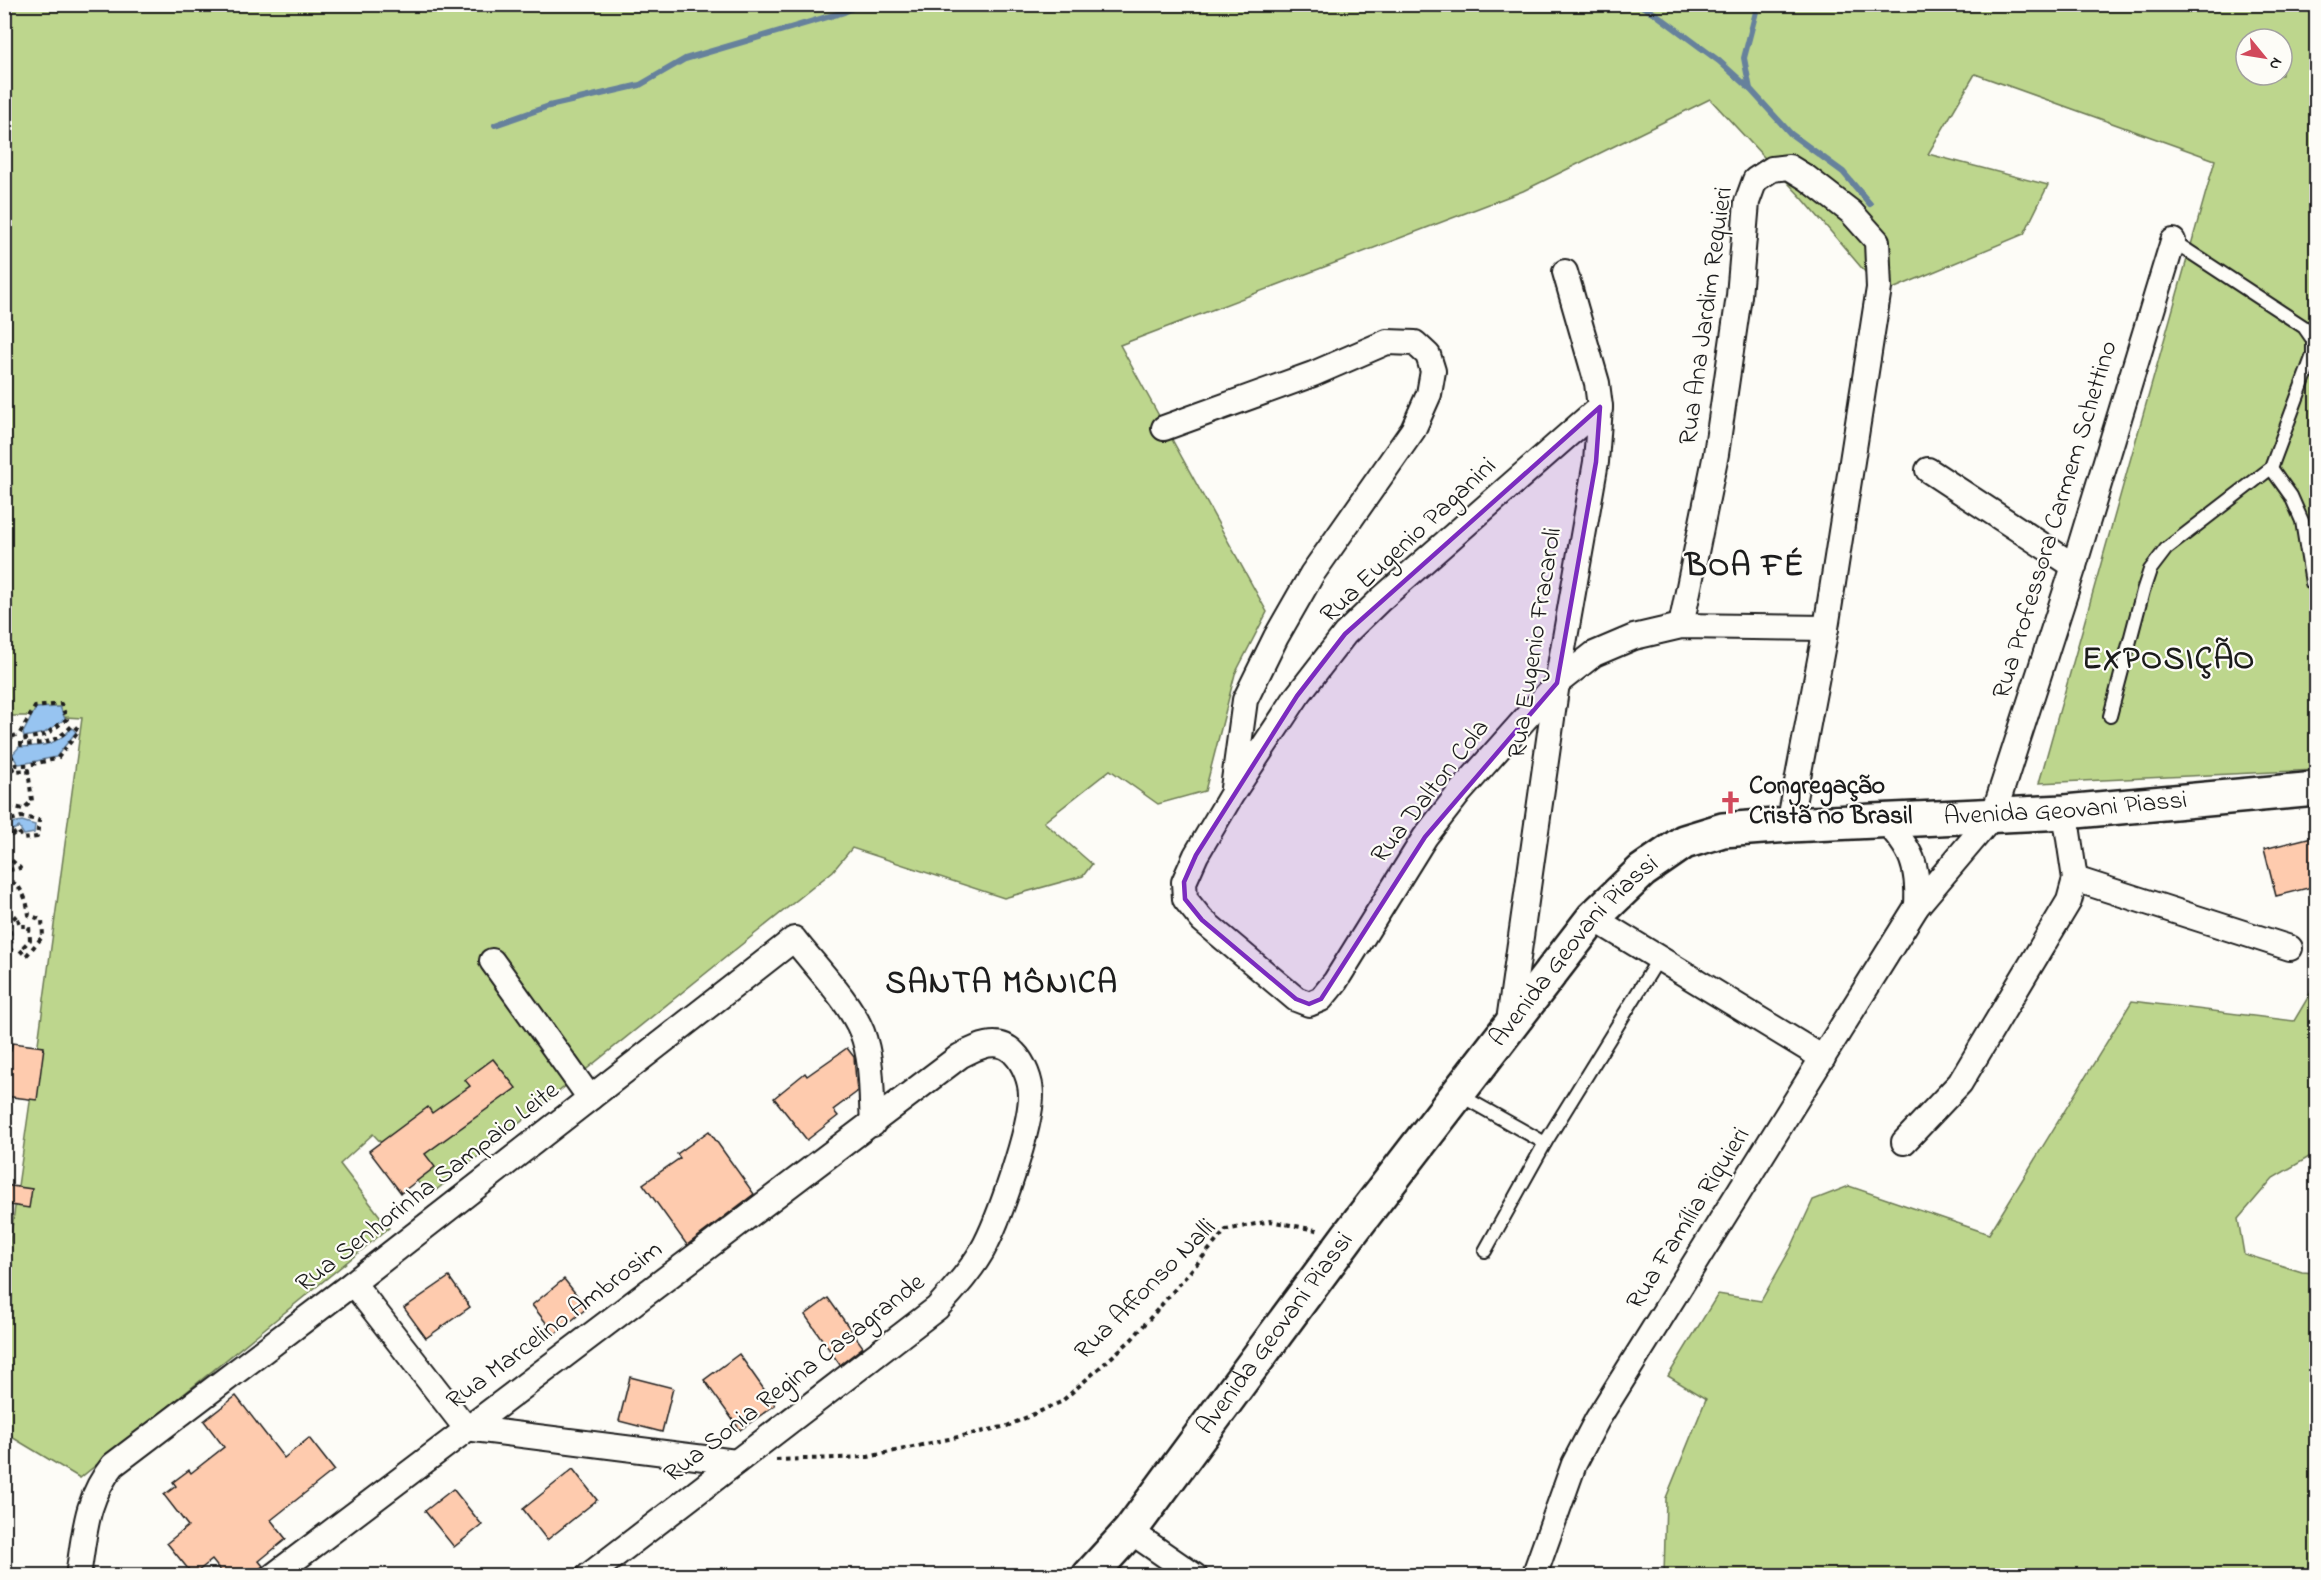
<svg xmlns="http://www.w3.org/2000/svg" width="2321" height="1580" viewBox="0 0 2321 1580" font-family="'Indie Flower',sans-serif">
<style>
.green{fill:#bdd68d;stroke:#6c7954;stroke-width:1.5;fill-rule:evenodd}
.water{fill:#97c4f1;stroke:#66819c;stroke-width:1.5}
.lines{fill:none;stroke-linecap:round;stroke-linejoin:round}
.stream{stroke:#66819c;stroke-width:6}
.building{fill:#fecbae;stroke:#1c1c1c;stroke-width:1.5}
.lane-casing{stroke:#1c1c1c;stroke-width:16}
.street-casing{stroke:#1c1c1c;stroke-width:28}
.secondary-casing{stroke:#1c1c1c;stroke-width:38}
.path{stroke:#1c1c1c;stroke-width:4;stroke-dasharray:4.5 4.5;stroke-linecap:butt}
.lane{stroke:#fdfcf7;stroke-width:12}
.street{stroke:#fdfcf7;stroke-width:24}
.secondary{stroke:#fdfcf7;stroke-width:33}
.marked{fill:#7b2cbf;fill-opacity:0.2;stroke:#7b2cbf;stroke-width:4.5;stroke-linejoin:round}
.labels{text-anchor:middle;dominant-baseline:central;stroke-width:4.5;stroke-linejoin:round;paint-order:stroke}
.street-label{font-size:26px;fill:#1c1c1c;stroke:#fdfcf7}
.poi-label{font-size:26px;font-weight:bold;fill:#1c1c1c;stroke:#fdfcf7;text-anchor:start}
.district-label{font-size:32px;font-weight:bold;letter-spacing:1.5px;fill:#1c1c1c;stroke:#fdfcf7}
</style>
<rect width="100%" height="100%" fill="#fdfcf7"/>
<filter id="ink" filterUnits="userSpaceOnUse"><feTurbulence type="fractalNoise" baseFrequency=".0167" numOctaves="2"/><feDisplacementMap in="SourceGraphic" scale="12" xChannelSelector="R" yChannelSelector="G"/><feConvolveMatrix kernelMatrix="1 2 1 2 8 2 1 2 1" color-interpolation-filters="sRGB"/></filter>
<g filter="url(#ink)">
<!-- green -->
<g class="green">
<path d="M5,5H2316V770L2039,783L2215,160L1975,74L1928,154L2048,185L2024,234L1883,293L1803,199L1710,99L1523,191L1120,345L1267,612L1235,674L1205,791L1158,804L1110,770L1044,822L1092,864L1083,876L1004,898L852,848L833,871L430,1195L373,1134L340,1164L389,1228L80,1478L5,1433V1277L32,1088L82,718L64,717L60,707L36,708L32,716H5ZM2246,39H2282V75H2246Z"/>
<path d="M2316,984V1153L2273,1178L2238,1219L2244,1254L2302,1272L2316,1273V1575H1664L1666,1498L1706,1399L1668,1376L1718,1294L1761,1301L1791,1248L1813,1200L1849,1186L1989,1234L2132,1001L2294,1021Z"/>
</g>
<!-- water -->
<g class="water">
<path d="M60,707L65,719L44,733L24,737L23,733L36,708Z"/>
<path d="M72,728L76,732L56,757C43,759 32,763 18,764L12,755L19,747C43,746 55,746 72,728Z"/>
<path d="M5,821L7,824L22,821L35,825L34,833L24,835L19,827L13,830L5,826Z"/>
</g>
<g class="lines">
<!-- stream -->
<g class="stream">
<path d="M1638,4L1657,15L1719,61L1751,90L1791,134L1843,172L1870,204"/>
<path d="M1750,89L1744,58L1758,4"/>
<path d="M495,125L549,106L640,85L685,59L844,12L860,4"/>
</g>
</g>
<!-- building -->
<g class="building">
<path d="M2316,836V886L2276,896L2264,849Z"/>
<path d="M12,1043L44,1047L37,1100L4,1096V1050L11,1051Z"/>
<path d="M847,1048L854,1057L857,1092L833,1110L838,1116L807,1140L774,1098L805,1073L807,1076Z"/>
<path d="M493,1059L516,1088L425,1154L435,1167L401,1193L369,1151L428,1107L432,1113L470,1086L465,1080Z"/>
<path d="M709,1131L754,1194L687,1245L643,1184L680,1158L677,1154Z"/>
<path d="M4,1185L32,1189L29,1208L4,1204Z"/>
<path d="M449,1277L470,1307L426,1338L404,1308Z"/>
<path d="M564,1279L587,1308L555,1334L532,1305Z"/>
<path d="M828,1298L863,1347L840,1365L805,1315Z"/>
<path d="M739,1354L775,1405L740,1430L704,1380Z"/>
<path d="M630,1377L673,1388L662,1432L619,1421Z"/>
<path d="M236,1396L284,1458L309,1438L334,1470L271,1520L286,1539L259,1561L263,1566L252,1575H224L212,1560L193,1575L167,1543L188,1526L164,1495L176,1486L173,1482L189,1470L191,1473L224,1447L204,1421Z"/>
<path d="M573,1469L597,1500L547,1540L523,1509Z"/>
<path d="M453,1489L482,1525L454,1547L425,1511Z"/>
</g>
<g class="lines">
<defs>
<g id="lane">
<path d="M2271,468L2291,496L2302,521L2312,583L2316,587"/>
<path d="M2110,716L2143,591L2150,570L2166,549L2271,468L2313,355V340L2304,327L2173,241"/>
<path d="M1458,1094L1545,1143"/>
<path d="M1485,1251L1545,1143L1659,958"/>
</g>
<g id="street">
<path d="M1600,407L1380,600L1345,634L1297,696L1232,794L1196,855L1184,882L1185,899L1202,920L1296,999L1309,1004L1321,999L1335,982L1425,837L1460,792L1557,683L1594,654L1634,637L1681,626L1826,628"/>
<path d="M1164,428L1313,374L1387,342L1415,343L1428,355L1433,371L1429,394L1413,430L1312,574L1276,637L1245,700L1233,788"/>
<path d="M1928,470L2074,566"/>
<path d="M1681,626L1716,454L1739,296L1747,202L1755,180L1772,169L1789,167L1807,178L1851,212L1877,241L1879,288L1826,628L1789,825"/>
<path d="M1884,820C1912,849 1919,866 1917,906"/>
<path d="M2075,879L2290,948"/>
<path d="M1593,918L1823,1058"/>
<path d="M492,961L590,1098"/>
<path d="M1508,1028L1557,683L1596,462L1600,407L1597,383L1565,272"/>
<path d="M1904,1142L1960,1083L2069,901L2075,879L2065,812"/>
<path d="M353,1283L466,1428L736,1462"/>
<path d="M1130,1531L1195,1576"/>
<path d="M78,1576C85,1533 85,1500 113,1465L353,1283L794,939C815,966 850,1002 862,1032C873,1061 871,1094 873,1124"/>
<path d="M273,1576L960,1056C977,1047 998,1036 1014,1053C1024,1063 1031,1081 1031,1095C1031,1128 999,1221 982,1251C970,1272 953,1290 937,1308L588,1576"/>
<path d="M1534,1576L1574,1464L1597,1420L1917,906L1993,816L2074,566L2173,241"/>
</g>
<g id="secondary">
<path id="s1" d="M1089,1576L1130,1531L1348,1236L1593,918L1642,871L1684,842L1723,830L1789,825L2065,812L2316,789"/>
</g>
</defs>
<!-- lane casing -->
<use href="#lane" class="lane-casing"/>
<!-- street casing -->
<use href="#street" class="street-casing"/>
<!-- secondary casing -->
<use href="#secondary" class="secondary-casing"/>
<!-- path -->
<g class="path">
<path d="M4,732L10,735L4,737"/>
<path d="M4,741L20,733L35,707L61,704L67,719L45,735L21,740V745C45,743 54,744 73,725L79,731L57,759C42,761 32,766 16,765L11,755L8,760L14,771L28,770L32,801L23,809L14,807L4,809"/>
<path d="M4,817L8,821L21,817L39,820L37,837L23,839L18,831L12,835L4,831"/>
<path d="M4,857H8L20,868L10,870L4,867"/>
<path d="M4,877C22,886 26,896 29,915L42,920L43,936L26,956L20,950L30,940L29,926H20L17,915L9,922L12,948L4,959"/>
<path d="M776,1460L868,1457L1007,1426L1061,1402L1132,1339L1226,1230L1270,1221L1321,1231"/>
</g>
<!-- lane -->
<use href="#lane" class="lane"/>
<!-- street -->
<use href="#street" class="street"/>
<!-- secondary -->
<use href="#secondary" class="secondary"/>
</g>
</g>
<!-- marked area -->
<path class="marked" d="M1600,407L1596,462L1557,683L1425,837L1321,999L1309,1004L1296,999L1202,920L1185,899L1184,882L1196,855L1297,696L1345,634Z"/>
<!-- icons -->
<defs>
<symbol id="church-bare" viewBox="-9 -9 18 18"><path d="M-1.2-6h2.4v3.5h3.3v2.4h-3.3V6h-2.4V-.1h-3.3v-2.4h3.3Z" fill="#d1495b" stroke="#fdfcf7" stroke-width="2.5" paint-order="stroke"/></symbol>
</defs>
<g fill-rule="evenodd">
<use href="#church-bare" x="1714" y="786" width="33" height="33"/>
</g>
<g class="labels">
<!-- street labels -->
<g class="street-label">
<text transform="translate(1707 316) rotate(-82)">Rua Ana Jardim Requieri</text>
<text transform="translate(2056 520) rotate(-73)">Rua Professora Carmem Schettino</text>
<text transform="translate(1409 541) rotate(-43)">Rua Eugenio Paganini</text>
<text transform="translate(1536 643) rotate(-81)">Rua Eugenio Fracaroli</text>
<text transform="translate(1431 792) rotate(-52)">Rua Dalton Cola</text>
<text stroke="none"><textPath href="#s1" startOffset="1332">Avenida Geovani Piassi</textPath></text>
<text stroke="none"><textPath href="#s1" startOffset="792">Avenida Geovani Piassi</textPath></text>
<text transform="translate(428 1188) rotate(-38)">Rua Senhorinha Sampaio Leite</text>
<text transform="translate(1689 1219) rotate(-58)">Rua Família Riquieri</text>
<text transform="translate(1146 1290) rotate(-45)">Rua Affonso Nalli</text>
<text transform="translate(555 1326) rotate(-37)">Rua Marcelino Ambrosim</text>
<text stroke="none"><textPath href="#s1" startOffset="306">Avenida Geovani Piassi</textPath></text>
<text transform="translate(795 1379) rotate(-38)">Rua Sonia Regina Casagrande</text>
</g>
<!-- poi labels -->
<g class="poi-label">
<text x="1749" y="787">Congregação<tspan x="1749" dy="30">Cristã no Brasil</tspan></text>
</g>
<!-- district labels -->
<g class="district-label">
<text x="1745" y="567">BOA FÉ</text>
<text x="2169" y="660">EXPOSIÇÃO</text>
<text x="1002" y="984">SANTA MÔNICA</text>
</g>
</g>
<!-- margin -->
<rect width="2321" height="1580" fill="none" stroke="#fdfcf7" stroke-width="24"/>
<rect x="12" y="12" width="2297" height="1556" fill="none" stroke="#1c1c1c" stroke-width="2" filter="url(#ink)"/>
<!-- north arrow -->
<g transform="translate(2264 57) rotate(120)"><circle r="28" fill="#fdfcf7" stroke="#a3a29f" stroke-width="1.5"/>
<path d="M0-4.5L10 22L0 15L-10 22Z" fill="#d1495b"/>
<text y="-9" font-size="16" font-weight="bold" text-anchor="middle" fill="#1c1c1c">N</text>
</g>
</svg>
